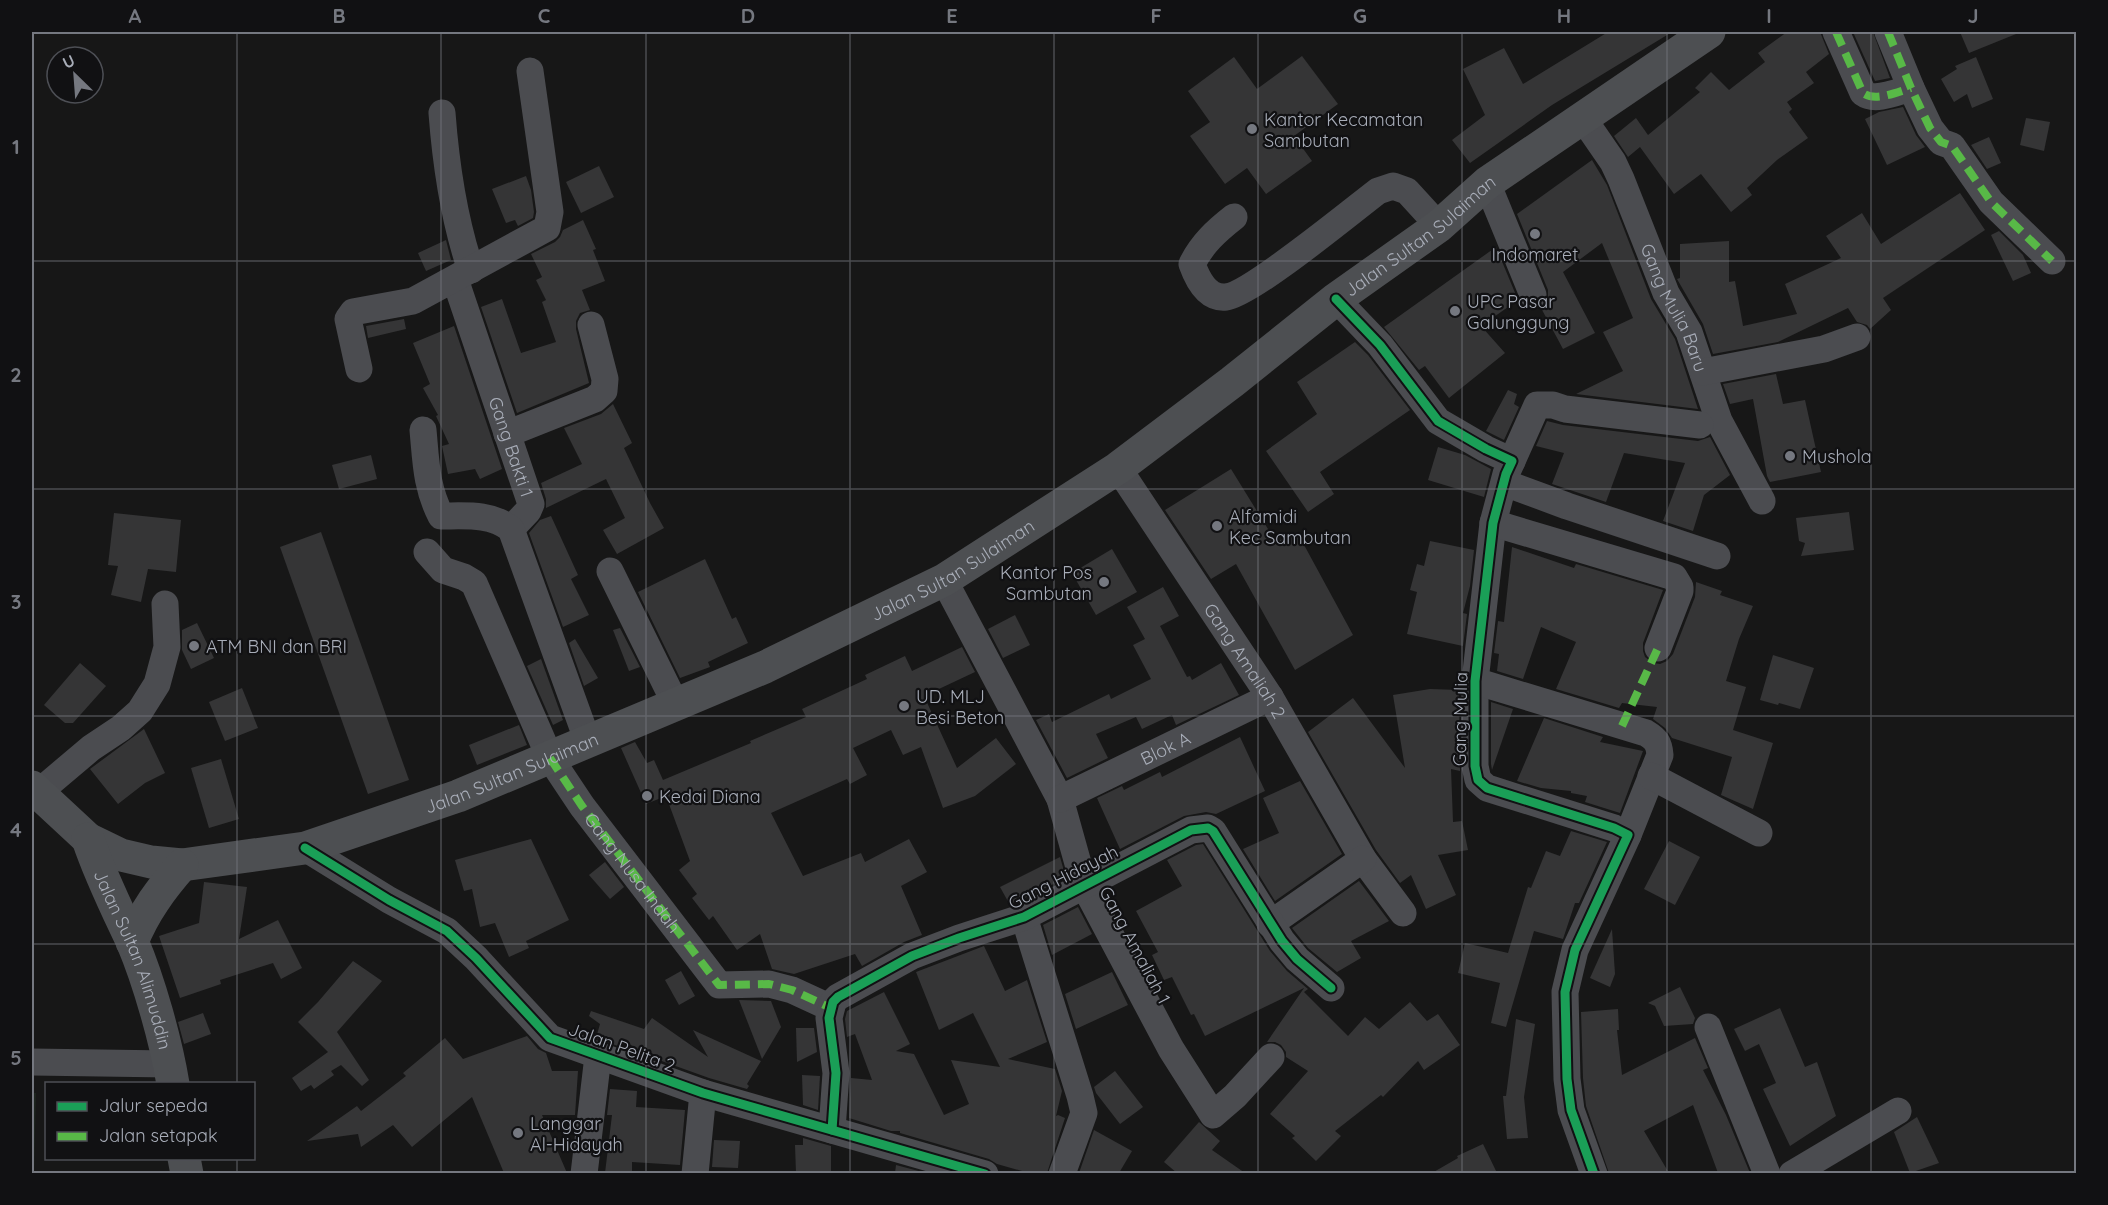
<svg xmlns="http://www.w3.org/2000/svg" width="2108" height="1205" viewBox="0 0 2108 1205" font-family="Quicksand,sans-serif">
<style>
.green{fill:#1d241e}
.building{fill:#353536}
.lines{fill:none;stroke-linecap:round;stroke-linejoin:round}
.minor{stroke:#4b4c50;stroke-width:27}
.major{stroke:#4d4f52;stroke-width:33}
.quiet{stroke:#58b947;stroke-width:8;stroke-dasharray:15 8;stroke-linecap:butt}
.cycleway-casing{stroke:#111113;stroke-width:13}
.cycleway{stroke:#1a9f57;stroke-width:9}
.grid{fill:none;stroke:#757880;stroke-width:1.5;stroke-opacity:0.55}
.poi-dot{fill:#757880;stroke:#111113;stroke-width:2}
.labels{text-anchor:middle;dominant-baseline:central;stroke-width:4.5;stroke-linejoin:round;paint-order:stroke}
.poi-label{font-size:18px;fill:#a8adb8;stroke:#111113;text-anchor:start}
.street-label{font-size:18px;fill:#a8adb8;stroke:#111113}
.neatline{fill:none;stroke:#757880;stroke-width:2}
.grid-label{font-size:20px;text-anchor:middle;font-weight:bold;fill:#757880}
</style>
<rect width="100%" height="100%" fill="#171717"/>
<!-- green -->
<path class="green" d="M32,1093H36L34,1174L32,1173Z"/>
<!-- building -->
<g class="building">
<path d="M1608,32H1672L1552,105L1470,163L1452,140L1485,115L1463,69L1504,48L1523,84Z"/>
<path d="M1787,32H1820L1829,54L1806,72L1814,83L1787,102L1792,109L1789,112L1808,138L1777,160L1747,188L1752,195L1731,212L1701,174L1674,194L1640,147L1628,157L1614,136L1636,118L1648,135L1700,92L1695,88L1711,72L1729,90L1765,62L1758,53Z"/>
<path d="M1853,32H1873L1890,78L1875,81Z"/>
<path d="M1960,32H2021L1969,53Z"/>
<path d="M1302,56L1338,104L1294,136L1312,161L1266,194L1247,168L1225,184L1190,136L1210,122L1188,91L1234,57L1257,89Z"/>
<path d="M1976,57L1993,99L1972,108L1967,94L1954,102L1941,79L1957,69L1955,66Z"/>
<path d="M1903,107L1916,135L1925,147L1887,165L1865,119L1879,112Z"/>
<path d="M2026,118L2050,122L2044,151L2020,145Z"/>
<path d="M1989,137L2001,163L1987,169L1971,145Z"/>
<path d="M1592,160L1607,185L1651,299L1675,339L1698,409L1576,394L1623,371L1603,332L1633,318L1602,243L1563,272L1595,333L1563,349L1541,308L1546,304L1548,298V290L1517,214Z"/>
<path d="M599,166L614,197L581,213L566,182Z"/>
<path d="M526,176L531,190L534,212L533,218L518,226L515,220L506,223L492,189Z"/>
<path d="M1960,193L1985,230L1883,298L1891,310L1870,329L1867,325L1857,322L1848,308L1778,342L1713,354L1703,324L1677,279L1680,278V244L1729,241V282L1735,281L1743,326L1797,314L1785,284L1841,258L1826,236L1862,213L1881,244Z"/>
<path d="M583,220L596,249L593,250L605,281L582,290L590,310L580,313L576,321V329L589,383L517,413L481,307L502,299L521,353L556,342L542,302L546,300L536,280L542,277L531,254L555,242L560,237L563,230Z"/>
<path d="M1999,231L2023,255L2031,273L2013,281L1991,235Z"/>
<path d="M446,240L451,260L426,271L418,253Z"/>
<path d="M1496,247L1518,300L1481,326L1505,353L1449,398L1425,366L1419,370L1384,327Z"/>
<path d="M404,319L406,329L368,338L366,326Z"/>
<path d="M454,326L502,469L480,479L475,469L448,474L442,446L449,444L436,416L438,415L423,388L430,384L413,343Z"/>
<path d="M1355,342L1368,355L1410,410L1320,472L1334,494L1308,512L1266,451L1317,414L1297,382Z"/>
<path d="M1776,374L1783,404L1805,400L1821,472L1770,482L1767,476L1753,399L1730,404L1723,384Z"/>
<path d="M1508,390L1517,394L1514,404L1519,407L1504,440L1486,431Z"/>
<path d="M613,404L632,443L624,448L650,503L664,528L617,554L603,530L625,518L606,479L546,508V499L541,483L582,464L564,428L601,414Z"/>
<path d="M1547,421L1563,425L1698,441L1710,437L1730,475L1704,495L1693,531L1663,521L1685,463L1624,453L1606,502L1552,484L1564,453L1536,446Z"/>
<path d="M1438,447L1465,455L1491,469L1484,497L1428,480Z"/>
<path d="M371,455L377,479L339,489L332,465Z"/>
<path d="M1231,469L1276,542L1297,532L1353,635L1295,670L1236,564L1211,579L1165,510Z"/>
<path d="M1849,512L1854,550L1801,556L1805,543L1799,541L1796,518Z"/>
<path d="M114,513L181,520L176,572L148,569L141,602L111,595L118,566L108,565Z"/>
<path d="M551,516L578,575L571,579L589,615L563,627L529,533L540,520Z"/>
<path d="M321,532L409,780L368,794L280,547Z"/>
<path d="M1430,541L1474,550L1470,586L1463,613L1467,614L1463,646L1407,634L1417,592L1410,590L1417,564L1424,566Z"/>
<path d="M1512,547L1574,568L1576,564L1663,590L1643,643V651L1645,657L1653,663L1660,664L1667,661L1673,654L1695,597L1696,582L1722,591L1720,595L1753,606L1739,639L1726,681L1746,687L1733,730L1773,743L1753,809L1721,795L1732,757L1672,738L1665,728L1653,719L1657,707L1622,703L1619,708L1556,689L1576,642L1541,627L1523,679L1497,671L1499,654L1494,653L1498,621L1504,622Z"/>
<path d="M1112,549L1137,592L1096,615L1072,573Z"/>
<path d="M705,559L732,619L736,617L748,643L708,662L710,667L680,678L638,592Z"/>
<path d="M1163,587L1179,616L1160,626L1187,677L1190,676L1192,680L1221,663L1239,695L1176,725L1172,715L1142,729L1136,717L1096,734L1108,758L1067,778L1036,720L1049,714L1052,722L1109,694L1111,699L1151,679L1133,645L1145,639L1127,607Z"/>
<path d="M1015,615L1030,645L1003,658L988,629Z"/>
<path d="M197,623L214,658L191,669L182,650V630Z"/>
<path d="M620,628L640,667L629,671L613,630Z"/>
<path d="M575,639L598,678L584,686L569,643Z"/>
<path d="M962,647L975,672L924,696L957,768L996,738L1016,764L975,796L943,808L921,747L903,755L891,730L853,748L867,775L850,784L847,779L771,813L803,876L861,853L865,862L909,839L927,872L901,886L922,935L904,942L862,966L855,954L794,974L772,969L760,934L737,950L713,916L709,920L692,898L697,894L679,870L690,861L666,796L646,804L621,748L635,742L647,763L654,760L663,780L751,743L750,741L806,717L802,709L867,679L865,675L905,656L912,671Z"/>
<path d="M1773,655L1814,668L1800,709L1779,703L1778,705L1760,700Z"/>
<path d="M541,659L563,720L553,725L527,666Z"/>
<path d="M80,663L106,686L73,723H65L44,705Z"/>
<path d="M242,688L258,728L225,741L209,702Z"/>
<path d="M1430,689L1459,690L1460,771L1451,769L1453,822L1462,821L1468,850L1438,855L1456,895L1426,909L1411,875L1400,883L1376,850L1308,732L1353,698L1405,768L1393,695Z"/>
<path d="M1491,702L1513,709L1492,770L1491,764Z"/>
<path d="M1544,718L1603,737L1600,742L1643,751L1620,813L1585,802L1587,796L1571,793V791L1541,788L1517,781Z"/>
<path d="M519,725L527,745L477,765L469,745Z"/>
<path d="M144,729L165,773L145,783L118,804L90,769Z"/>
<path d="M1240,737L1265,791L1216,814L1206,812L1184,816L1120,849L1097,798L1122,786L1124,790L1160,772L1162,777Z"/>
<path d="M221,759L239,819L209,828L191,768Z"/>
<path d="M1300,781L1342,854L1275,901L1243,849L1279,833L1263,798Z"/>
<path d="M1571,831L1607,842L1579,903H1575L1563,939L1534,931L1506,1027L1491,1023L1500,983L1458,973L1465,943L1508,953L1528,887L1531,888L1546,851L1560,856Z"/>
<path d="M531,839L569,920L526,941L529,948L509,957L495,923L480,927L472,889L464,891L455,860Z"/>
<path d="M1669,841L1700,857L1675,905L1644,889Z"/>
<path d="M1203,844L1270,951L1287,971L1308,989L1304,992L1348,1036L1365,1017L1379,1029L1410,1002L1427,1021L1438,1014L1460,1045L1424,1070L1418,1061L1383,1097L1381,1095L1335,1131L1341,1136L1316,1161L1292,1138L1295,1136L1270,1114L1308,1071L1286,1057V1052L1281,1045L1275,1042H1267L1304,988L1205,1036L1194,1014L1191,1015L1172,977L1164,980L1152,955L1158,952L1136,911L1182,886L1167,860L1196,845Z"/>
<path d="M1060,857L1066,878L1010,905L1000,887Z"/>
<path d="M605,862L624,887L610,899L589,875Z"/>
<path d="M1359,881L1389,921L1351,941L1361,958L1337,972L1308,948L1292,928Z"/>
<path d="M204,882L247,887L239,939L278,920L302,968L281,979L273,963L220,980L221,984L180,998L159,936L199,923Z"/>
<path d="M1078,907L1092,934L1052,955L1043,925Z"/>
<path d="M1612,929L1615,974L1610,987L1590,978Z"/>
<path d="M984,946L1005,991L1027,980L1047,1042L1008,1059L1055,1069L1062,1091L1056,1116L1058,1115L1065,1118L1047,1173H1029L997,1164L989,1159L900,1133V1131H891L849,1118L851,1078L872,1080L855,1034L847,1037L845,1019L847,1011L884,992L910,1044L896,1051L914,1054L944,1115L969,1104L951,1060L1000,1067L973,1013L939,1030L916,972Z"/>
<path d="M353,961L382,981L337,1032L369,1080L362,1086L341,1065L331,1071L334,1075L314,1089L311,1085L301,1091L292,1078L328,1052L298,1022L318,1002Z"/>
<path d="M681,971L695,996L679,1005L665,980Z"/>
<path d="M1112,972L1128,1005L1076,1029L1065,994Z"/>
<path d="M1680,987L1695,1018L1693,1024L1664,1026L1655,1006L1648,1003Z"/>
<path d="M739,1000L771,1001L781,1027L762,1059Z"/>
<path d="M1780,1008L1805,1067L1817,1062L1836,1116L1790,1146L1763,1089L1776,1083L1759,1044L1745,1051L1734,1029Z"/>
<path d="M1618,1009L1619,1030H1617L1622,1075L1695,1038L1708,1068L1703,1070L1726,1115L1750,1173H1718L1693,1105L1644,1131L1669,1173H1609L1586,1106L1583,1078L1581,1012Z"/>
<path d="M591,1011L644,1029L652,1018L708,1057L693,1030L761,1061L747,1084L749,1086L747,1089L709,1078L645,1055L621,1038L618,1046L596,1038L600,1024L589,1016Z"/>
<path d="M203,1013L211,1034L184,1044L178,1022Z"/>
<path d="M1516,1019L1535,1024L1524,1097L1528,1138L1507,1139L1503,1096H1506Z"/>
<path d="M796,1028H814L817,1052L797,1062Z"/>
<path d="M527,1036L538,1049L546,1053L552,1071H578L575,1115H542L567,1173H504L472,1097L412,1147L393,1125L361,1147L358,1134L307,1141L357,1106L361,1111L406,1076L403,1073L445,1038L463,1059Z"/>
<path d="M1115,1071L1143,1107L1120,1124L1096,1093L1094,1087Z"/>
<path d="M802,1075L820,1076L818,1110L803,1105Z"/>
<path d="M610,1089L637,1091L636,1107L685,1110L680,1165L632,1162V1173H605L612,1115H607Z"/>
<path d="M1917,1117L1939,1163L1910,1173L1894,1132Z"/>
<path d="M1199,1122L1220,1141L1212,1150L1245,1173H1177L1164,1162Z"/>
<path d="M1094,1130L1132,1151L1119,1173H1079Z"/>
<path d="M803,1138L831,1146V1173H796L795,1145H803Z"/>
<path d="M714,1140L740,1141L738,1168L712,1167Z"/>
<path d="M1483,1144L1497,1173H1432L1458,1158L1457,1156Z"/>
<path d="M896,1165L926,1173H895Z"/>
</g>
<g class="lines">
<!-- minor -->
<g class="minor">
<path d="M1836,32L1863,93C1875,102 1897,92 1911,88"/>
<path d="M1888,32L1911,88L1930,128L1941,142L1952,146L1991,202L2052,261"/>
<path d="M442,113C446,166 454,220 471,270"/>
<path id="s1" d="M1582,117L1613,162L1621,179L1666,293L1689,332L1719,421L1762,501"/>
<path d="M1487,183L1533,295"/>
<path d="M1234,217C1216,231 1202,244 1192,264C1197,278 1207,299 1226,297C1250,295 1353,210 1378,191L1393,186L1407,191L1439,226"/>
<path id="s2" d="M455,279L531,504L528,511L511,529"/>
<path d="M1336,299L1380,345L1438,421L1486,449L1512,461L1506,474L1493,523L1475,681V766L1478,780L1487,788L1614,828L1628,835L1575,950L1565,992L1567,1079L1571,1110L1594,1174"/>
<path d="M359,369L348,319L353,312L413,301L547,228L550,212L530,71"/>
<path d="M1703,372L1824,349L1857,337"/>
<path d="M423,430C426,462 426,487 441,516C465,516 491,513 511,529L588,742"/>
<path d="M507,434L595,399L604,391L605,379L591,325"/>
<path d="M1512,461L1537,405H1553L1565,409L1700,425"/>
<path id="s3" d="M1118,468L1270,697L1363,859L1403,913"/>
<path d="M1505,483L1567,506L1717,556"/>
<path d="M1493,523L1674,577L1680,587V591L1658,648"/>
<path id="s4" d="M427,552L443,570L464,577L474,583L550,758L582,806L719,985L769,984L792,990L831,1008"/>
<path d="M610,571L676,705"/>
<path d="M944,580L1060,799L1084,885L1171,1049L1213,1115L1235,1096L1271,1057"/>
<path d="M1475,681L1646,733C1656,739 1659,743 1660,755L1628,835"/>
<path d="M1651,776L1759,833"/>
<path d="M39,792L91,748L121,728L140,711L157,684L167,647L165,604"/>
<path id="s5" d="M1060,799L1270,697"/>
<path d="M305,848L389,900L447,931L476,958L550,1038L703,1093L985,1174"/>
<path d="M1024,917L1080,1096L1084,1113L1062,1174"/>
<path d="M1270,924L1363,859"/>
<path d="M1708,1027L1767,1174"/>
<path d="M32,1062L169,1064"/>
<path d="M832,1130L836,1073L829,1018L833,1002L838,997L912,956L959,938L1024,917L1191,830L1208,828L1213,831L1282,941L1297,959L1331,988"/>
<path d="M584,1174L598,1056"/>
<path d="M695,1174L703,1093"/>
<path d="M1792,1174L1898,1111"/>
</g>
<!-- major -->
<g class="major">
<path id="s6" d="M32,787L88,839L121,855L151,862L182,865L305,848L458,796L765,667L944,580L1118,468L1232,382L1336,299L1439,226L1487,183L1709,32"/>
<path id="s7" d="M88,839C100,875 116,907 132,941C149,981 166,1041 173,1084"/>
<path d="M132,942C144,912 161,889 182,865"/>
<path d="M184,1158L187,1174"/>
</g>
<!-- quiet -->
<g class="quiet">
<path d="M1836,32L1863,93C1875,102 1897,92 1911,88"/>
<path d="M1888,32L1911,88L1930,128L1941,142L1952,146L1991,202L2052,261"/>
<path d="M1622,726L1658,648"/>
<path d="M550,758L582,806L719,985L769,984L792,990L831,1008"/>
</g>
<defs>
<g id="cycleway">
<path d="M1336,299L1380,345L1438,421L1486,449L1512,461L1506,474L1493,523L1475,681V766L1478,780L1487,788L1614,828L1628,835L1575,950L1565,992L1567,1079L1571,1110L1594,1174"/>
<path d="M305,848L389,900L447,931L476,958L550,1038L703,1093L985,1174"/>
<path d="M832,1130L836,1073L829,1018L833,1002L838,997L912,956L959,938L1024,917L1191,830L1208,828L1213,831L1282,941L1297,959L1331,988"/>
</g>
</defs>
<!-- cycleway casing -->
<use href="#cycleway" class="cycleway-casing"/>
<!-- cycleway -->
<use href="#cycleway" class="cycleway"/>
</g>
<!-- grid -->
<path class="grid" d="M237,32V1084M441,32V1174M646,32V1174M850,32V1174M1054,32V1174M1258,32V1174M1462,32V1174M1667,32V1174M1871,32V1174M32,261H2076M32,489H2076M32,716H2076M32,944H2076M237,1158V1174"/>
<!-- markers -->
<g class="poi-dot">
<circle cx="1252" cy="129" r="6"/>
<circle cx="1535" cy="234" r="6"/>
<circle cx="1455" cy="311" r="6"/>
<circle cx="1790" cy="456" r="6"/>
<circle cx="1217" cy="526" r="6"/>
<circle cx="1104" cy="582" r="6"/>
<circle cx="194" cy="646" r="6"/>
<circle cx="904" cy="706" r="6"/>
<circle cx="647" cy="796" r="6"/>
<circle cx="518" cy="1133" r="6"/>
</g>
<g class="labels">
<!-- poi labels -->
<g class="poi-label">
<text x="1264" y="119">Kantor Kecamatan<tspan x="1264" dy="21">Sambutan</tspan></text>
<text x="1535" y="254" text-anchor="middle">Indomaret</text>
<text x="1467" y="301">UPC Pasar<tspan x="1467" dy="21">Galunggung</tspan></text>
<text x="1802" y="456">Mushola</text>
<text x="1229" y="516">Alfamidi<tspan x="1229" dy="21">Kec Sambutan</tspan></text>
<text x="1092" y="572" text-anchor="end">Kantor Pos<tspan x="1092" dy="21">Sambutan</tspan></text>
<text x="206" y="646">ATM BNI dan BRI</text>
<text x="916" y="696">UD. MLJ<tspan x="916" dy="21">Besi Beton</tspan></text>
<text x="659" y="796">Kedai Diana</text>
<text x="530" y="1123">Langgar<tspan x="530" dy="21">Al-Hidayah</tspan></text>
</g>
<!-- street labels -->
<g class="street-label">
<text stroke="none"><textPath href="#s6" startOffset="1581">Jalan Sultan Sulaiman</textPath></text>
<text stroke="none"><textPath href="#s1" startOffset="213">Gang Mulia Baru</textPath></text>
<text stroke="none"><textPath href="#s2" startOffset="177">Gang Bakti 1</textPath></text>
<text stroke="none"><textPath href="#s6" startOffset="1005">Jalan Sultan Sulaiman</textPath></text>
<text stroke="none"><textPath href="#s3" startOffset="231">Gang Amaliah 2</textPath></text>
<text transform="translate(1460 719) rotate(-89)">Gang Mulia</text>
<text stroke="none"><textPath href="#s5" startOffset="117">Blok A</textPath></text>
<text stroke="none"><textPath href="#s6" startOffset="519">Jalan Sultan Sulaiman</textPath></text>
<text stroke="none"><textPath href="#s4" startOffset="390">Gang Nusa Indah</textPath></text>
<text transform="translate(1063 877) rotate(-27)">Gang Hidayah</text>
<text transform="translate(1135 945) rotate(62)">Gang Amaliah 1</text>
<text stroke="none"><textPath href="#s7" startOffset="129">Jalan Sultan Alimuddin</textPath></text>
<text transform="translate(622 1047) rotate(20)">Jalan Pelita 2</text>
</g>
</g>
<!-- border -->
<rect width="2108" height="1205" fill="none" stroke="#111113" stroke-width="66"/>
<!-- legend -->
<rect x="45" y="1082" width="210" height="78" fill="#111113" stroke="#4d4f55" stroke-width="1.5"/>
<rect x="57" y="1102" width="30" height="9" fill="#1a9f57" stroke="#4d4f55" stroke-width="1.5"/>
<text x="99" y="1112" font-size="18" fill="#a8adb8">Jalur sepeda</text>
<rect x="57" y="1132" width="30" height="9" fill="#58b947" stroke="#4d4f55" stroke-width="1.5"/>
<text x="99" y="1142" font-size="18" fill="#a8adb8">Jalan setapak</text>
<!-- north arrow -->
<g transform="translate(75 75) rotate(335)"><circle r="28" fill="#111113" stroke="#4d4f55" stroke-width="1.5"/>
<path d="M0-4.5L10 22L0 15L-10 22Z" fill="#757880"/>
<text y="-9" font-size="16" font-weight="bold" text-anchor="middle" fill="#a8adb8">U</text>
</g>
<rect x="33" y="33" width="2042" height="1139" class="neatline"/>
<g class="grid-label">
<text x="135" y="23">A</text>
<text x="339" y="23">B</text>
<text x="544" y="23">C</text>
<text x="748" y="23">D</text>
<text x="952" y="23">E</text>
<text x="1156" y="23">F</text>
<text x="1360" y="23">G</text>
<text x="1564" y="23">H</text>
<text x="1769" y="23">I</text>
<text x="1973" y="23">J</text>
<text x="16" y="154">1</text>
<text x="16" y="382">2</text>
<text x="16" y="609">3</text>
<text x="16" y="837">4</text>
<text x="16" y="1065">5</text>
</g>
</svg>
